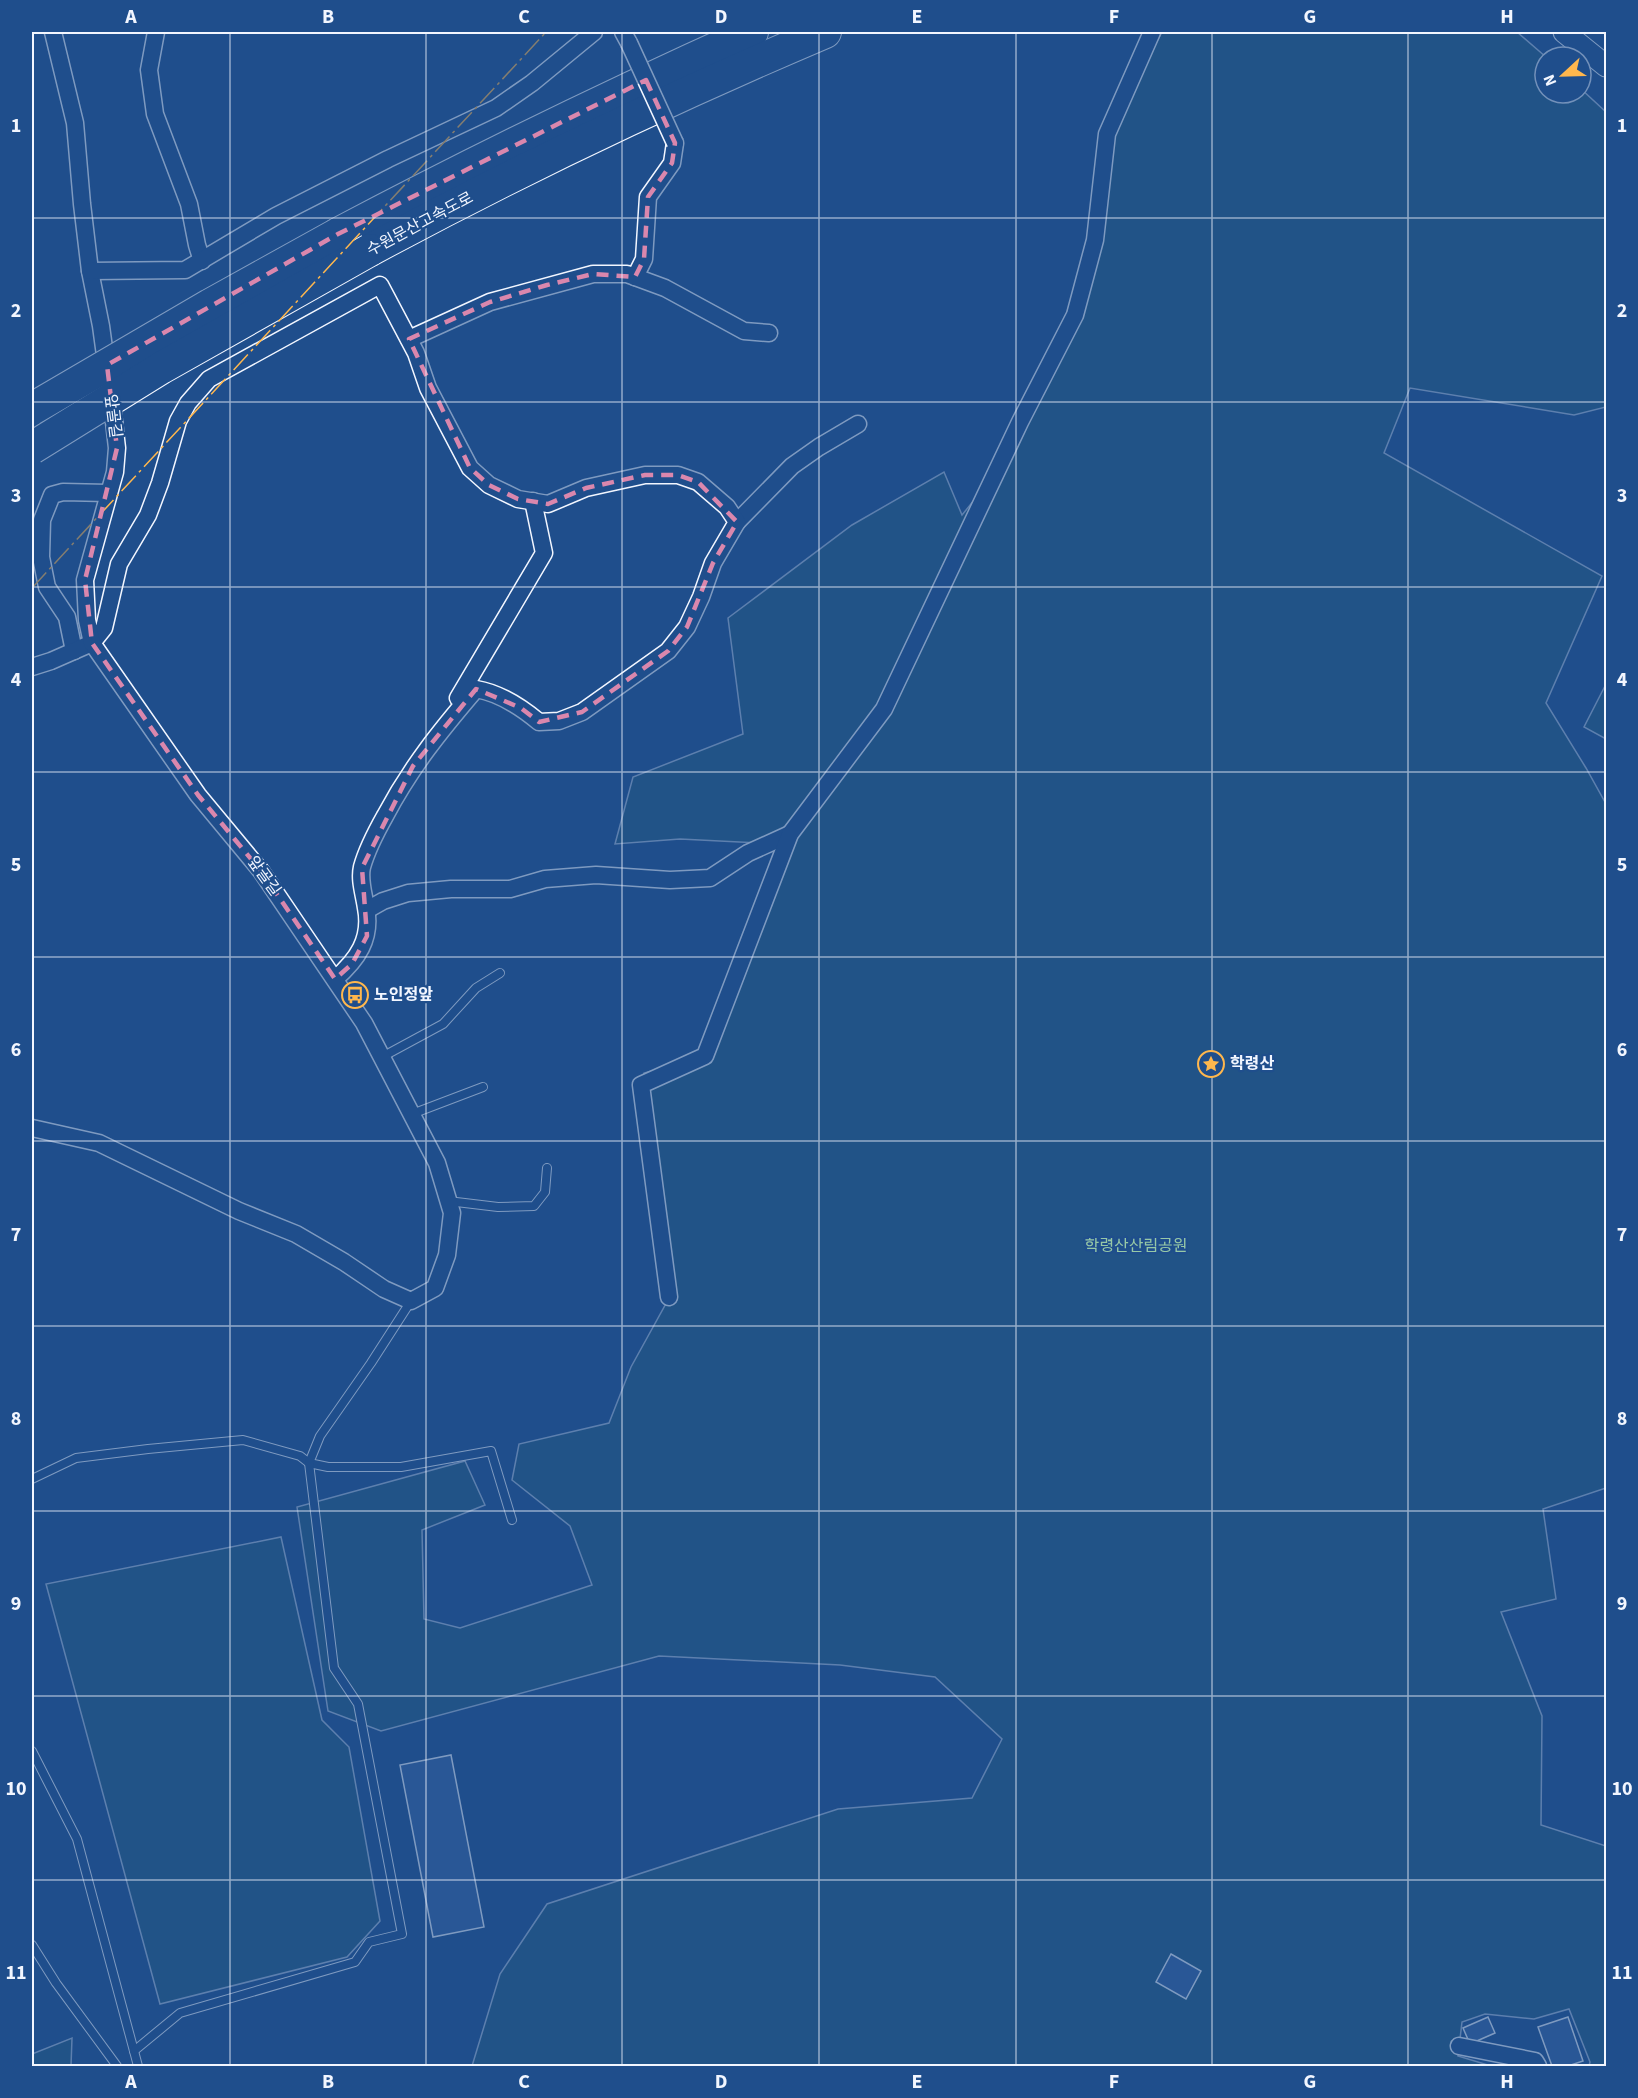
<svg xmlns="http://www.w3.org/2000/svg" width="1638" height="2098" viewBox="0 0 1638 2098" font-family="'Source Sans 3','Noto Sans KR',sans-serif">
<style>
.green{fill:#245a82;stroke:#a8bbd7;stroke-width:1.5}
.building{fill:#3563a3;stroke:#f2f6ff;stroke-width:1.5}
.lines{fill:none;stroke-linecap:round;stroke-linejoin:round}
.service-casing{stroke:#f2f6ff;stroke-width:10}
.minor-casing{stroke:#f2f6ff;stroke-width:19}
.tertiary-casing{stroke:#f2f6ff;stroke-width:23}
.motorway-casing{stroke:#f2f6ff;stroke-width:34}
.service{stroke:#1f4e8c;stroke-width:8}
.minor{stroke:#1f4e8c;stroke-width:16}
.tertiary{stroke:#1f4e8c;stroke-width:21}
.motorway{stroke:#1f4e8c;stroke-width:32}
.minor-bridge-casing{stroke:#f2f6ff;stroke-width:19;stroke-linecap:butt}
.motorway-bridge-casing{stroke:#f2f6ff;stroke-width:34;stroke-linecap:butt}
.minor-bridge{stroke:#1f4e8c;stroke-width:16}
.motorway-bridge{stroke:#1f4e8c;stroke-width:32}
.power{stroke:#ffb74d;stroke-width:1.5;stroke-dasharray:21 4.5 3 4.5;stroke-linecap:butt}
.marked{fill:none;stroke:#da87ad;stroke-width:4.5;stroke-dasharray:12 8;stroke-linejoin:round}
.grid{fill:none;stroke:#f2f6ff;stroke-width:1.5;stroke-opacity:0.55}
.labels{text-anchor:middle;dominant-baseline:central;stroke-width:4.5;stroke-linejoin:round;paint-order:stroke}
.street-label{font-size:16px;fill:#f2f6ff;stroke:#1f4e8c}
.poi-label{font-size:16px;font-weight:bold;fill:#f2f6ff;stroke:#1f4e8c;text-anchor:start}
.park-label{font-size:16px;fill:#97c8a6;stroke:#1f4e8c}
.neatline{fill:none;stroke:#f2f6ff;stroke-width:2}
.grid-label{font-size:20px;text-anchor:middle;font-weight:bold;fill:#f2f6ff}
</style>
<rect width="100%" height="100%" fill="#1f4e8c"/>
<!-- green -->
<g class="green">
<path d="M1162,32H1517L1546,57L1545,93H1581V89L1606,112V407L1574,415L1410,388L1384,453L1602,576L1546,703L1586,768L1606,804V1488L1543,1509L1556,1599L1501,1612L1542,1716L1541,1825L1606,1846V2066H1589L1590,2062L1569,2009L1534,2019L1485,2014L1462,2022L1458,2056L1491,2066H472L500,1974L547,1904L838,1809L972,1798L1002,1739L935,1677L840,1665L659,1656L381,1731L328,1711L297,1507L465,1461L485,1505L422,1530L424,1619L460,1628L592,1585L570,1526L512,1480L519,1444L609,1423L631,1367L669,1298L641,1085L644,1073L705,1056L779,844L680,839L615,844L633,777L743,734L728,618L852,525L944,472L962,515L988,483L1090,286L1107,134Z"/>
<path d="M1606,684V739L1584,727Z"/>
<path d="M281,1537L322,1720L349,1747L380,1921L347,1957L160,2004L46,1584Z"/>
<path d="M72,2038L71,2066H32V2054Z"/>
</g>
<!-- building -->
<g class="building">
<path d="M451,1755L484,1927L433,1937L400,1765Z"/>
<path d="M1171,1954L1201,1971L1186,1999L1156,1982Z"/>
<path d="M1488,2017L1495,2033L1470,2044L1463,2028Z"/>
<path d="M1568,2017L1583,2061L1568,2066H1552L1538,2027Z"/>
</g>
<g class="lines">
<defs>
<g id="service">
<path d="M382,1057L443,1024L476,988L500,973"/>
<path d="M412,1114L483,1087"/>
<path d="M448,1201L498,1207L534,1206L545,1192L547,1168"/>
<path d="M32,1479L76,1458L148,1449L243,1440L300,1456L309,1463L328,1467H401L491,1451L512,1520"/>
<path d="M32,1751L77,1839L138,2066"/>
<path d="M32,1945L56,1983L117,2066"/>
<path d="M134,2051L180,2013L355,1962L369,1942L402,1934L358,1704L334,1668L309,1463L320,1436L371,1363L411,1301"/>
</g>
<g id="minor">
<path d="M53,32L75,123L82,204L90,271L101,326L107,370"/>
<path d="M156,32L149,70L155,114L189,204L197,245L202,261"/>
<path d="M623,32L629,43"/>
<path d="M90,271L185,270L276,216L388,159L496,108L532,83L594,32"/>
<path d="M635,277L644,259L648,197L672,163L675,143"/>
<path d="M409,339L490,302L593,274H627L665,288L744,331L769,333"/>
<path d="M737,522L792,466L819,447L858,424"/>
<path d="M74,651L67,617L47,587L41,557L42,520L52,495L63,492L108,493"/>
<path d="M32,667L51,661L92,643L104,628L119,564L148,515L160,483L178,421L188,403L209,379L380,285L416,353L428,388L470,468L489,485L518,499L548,504L586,488L645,475H678L698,482L727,507L737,522L713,563L701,597L687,627L668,651L582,712L559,721L539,722C521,707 500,693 476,689C440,731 411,767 385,816C376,832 367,849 362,867C359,880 364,894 366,908C372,939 357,960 335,979"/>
<path d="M458,698L544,553L533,501"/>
<path d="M367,910L383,901L408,893L451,889H510L545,879L596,875L670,880L710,878L748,853L790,834"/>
<path d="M32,1128L99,1143L239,1211L296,1234L344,1262L384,1289L411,1301L435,1288L447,1255L452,1213L437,1163L364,1023L261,871L198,795L92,643L87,620L85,580L115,472L117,448L111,396"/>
<path d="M669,1297L641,1085L705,1056L790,834L884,709L1020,422L1075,315L1095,240L1107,134L1152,32"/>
<path d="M1459,2046L1535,2061L1538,2066"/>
</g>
<path id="tertiary" d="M1564,32L1606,66"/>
<g id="motorway">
<path d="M338,234C474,162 612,95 752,32"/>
<path d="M370,250C518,170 670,98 825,32"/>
</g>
</defs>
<!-- service casing -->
<use href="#service" class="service-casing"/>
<!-- minor casing -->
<use href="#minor" class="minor-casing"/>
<!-- tertiary casing -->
<use href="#tertiary" class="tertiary-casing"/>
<!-- motorway casing -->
<use href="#motorway" class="motorway-casing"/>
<!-- service -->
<use href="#service" class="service"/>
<!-- minor -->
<use href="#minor" class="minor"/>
<!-- tertiary -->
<use href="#tertiary" class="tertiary"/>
<!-- motorway -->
<use href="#motorway" class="motorway"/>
<defs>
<path id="minor-bridge" d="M629,43L675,143"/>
<g id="motorway-bridge">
<path d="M32,409L210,305L338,234"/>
<path d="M32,448L161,368L370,250"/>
</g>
</defs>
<!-- minor-bridge casing -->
<use href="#minor-bridge" class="minor-bridge-casing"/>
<!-- motorway-bridge casing -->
<use href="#motorway-bridge" class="motorway-bridge-casing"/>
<!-- minor-bridge -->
<use href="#minor-bridge" class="minor-bridge"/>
<!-- motorway-bridge -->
<use href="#motorway-bridge" class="motorway-bridge"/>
<!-- power -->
<path class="power" d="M32,588L546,32"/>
</g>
<!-- marked area -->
<path d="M0 0H1638V2098H0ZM646,80L675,143L672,163L648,197L644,259L635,277L593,274L547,285L490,302L409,339L470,468L489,485L518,499L548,504L586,488L645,475H678L698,482L737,522L713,563L687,627L668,651L582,712L539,722L521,708L476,689L413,766L362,868L367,936L352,964L335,979L261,871L198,795L92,643L85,580L117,448L107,365L338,234Z" fill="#1f4e8c" fill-opacity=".55" fill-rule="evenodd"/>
<path class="marked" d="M646,80L675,143L672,163L648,197L644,259L635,277L593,274L547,285L490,302L409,339L470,468L489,485L518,499L548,504L586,488L645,475H678L698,482L737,522L713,563L687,627L668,651L582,712L539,722L521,708L476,689L413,766L362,868L367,936L352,964L335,979L261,871L198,795L92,643L85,580L117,448L107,365L338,234Z"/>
<!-- grid -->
<path class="grid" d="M230,32V2066M426,32V2066M622,32V2066M819,32V2066M1016,32V2066M1212,32V2066M1408,32V2066M32,218H1606M32,402H1606M32,587H1606M32,772H1606M32,957H1606M32,1141H1606M32,1326H1606M32,1511H1606M32,1696H1606M32,1880H1606"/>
<!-- icons -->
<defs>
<symbol id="bus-ring" viewBox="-11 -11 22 22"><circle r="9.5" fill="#1f4e8c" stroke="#ffb74d" stroke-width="1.5"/><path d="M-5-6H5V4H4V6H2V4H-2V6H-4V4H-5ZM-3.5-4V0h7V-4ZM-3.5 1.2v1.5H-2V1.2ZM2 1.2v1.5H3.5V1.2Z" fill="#ffb74d"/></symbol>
<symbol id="sight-ring" viewBox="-11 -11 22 22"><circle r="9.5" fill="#1f4e8c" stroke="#ffb74d" stroke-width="1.5"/><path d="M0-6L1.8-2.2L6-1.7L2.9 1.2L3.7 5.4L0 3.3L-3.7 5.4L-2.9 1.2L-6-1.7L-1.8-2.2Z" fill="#ffb74d"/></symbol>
</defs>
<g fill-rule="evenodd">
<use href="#bus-ring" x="340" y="980" width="30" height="30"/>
<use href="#sight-ring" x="1196" y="1049" width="30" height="30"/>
</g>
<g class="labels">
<!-- street labels -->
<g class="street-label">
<text transform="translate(420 224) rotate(-28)">수원문산고속도로</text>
<text transform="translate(113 416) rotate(83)">앞골길</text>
<text transform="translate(264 876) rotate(54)">앞골길</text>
</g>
<!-- poi labels -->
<g class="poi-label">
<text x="374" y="995">노인정앞</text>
<text x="1230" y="1064">학령산</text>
</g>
<!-- park labels -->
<g class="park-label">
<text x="1136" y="1246">학령산산림공원</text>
</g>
</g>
<!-- border -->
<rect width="1638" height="2098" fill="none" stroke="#1f4e8c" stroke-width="66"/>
<!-- north arrow -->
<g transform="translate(1563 75) rotate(248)"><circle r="28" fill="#1f4e8c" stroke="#7391ba" stroke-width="1.5"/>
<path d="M0-4.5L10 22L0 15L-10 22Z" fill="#ffb74d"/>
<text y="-9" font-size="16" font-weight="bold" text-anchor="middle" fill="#f2f6ff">N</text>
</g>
<rect x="33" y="33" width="1572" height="2032" class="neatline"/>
<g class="grid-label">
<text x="131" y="23">A</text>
<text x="328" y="23">B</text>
<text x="524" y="23">C</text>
<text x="721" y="23">D</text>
<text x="917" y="23">E</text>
<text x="1114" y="23">F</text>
<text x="1310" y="23">G</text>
<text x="1507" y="23">H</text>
<text x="16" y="132">1</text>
<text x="1622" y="132">1</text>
<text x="16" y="317">2</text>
<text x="1622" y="317">2</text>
<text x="16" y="502">3</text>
<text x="1622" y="502">3</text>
<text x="16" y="686">4</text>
<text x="1622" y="686">4</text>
<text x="16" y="871">5</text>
<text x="1622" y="871">5</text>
<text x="16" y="1056">6</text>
<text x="1622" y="1056">6</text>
<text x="16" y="1241">7</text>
<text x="1622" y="1241">7</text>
<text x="16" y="1425">8</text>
<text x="1622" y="1425">8</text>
<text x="16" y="1610">9</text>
<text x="1622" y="1610">9</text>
<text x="16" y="1795">10</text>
<text x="1622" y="1795">10</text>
<text x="16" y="1979">11</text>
<text x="1622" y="1979">11</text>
<text x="131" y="2088">A</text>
<text x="328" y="2088">B</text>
<text x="524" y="2088">C</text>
<text x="721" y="2088">D</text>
<text x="917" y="2088">E</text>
<text x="1114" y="2088">F</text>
<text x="1310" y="2088">G</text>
<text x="1507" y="2088">H</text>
</g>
</svg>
